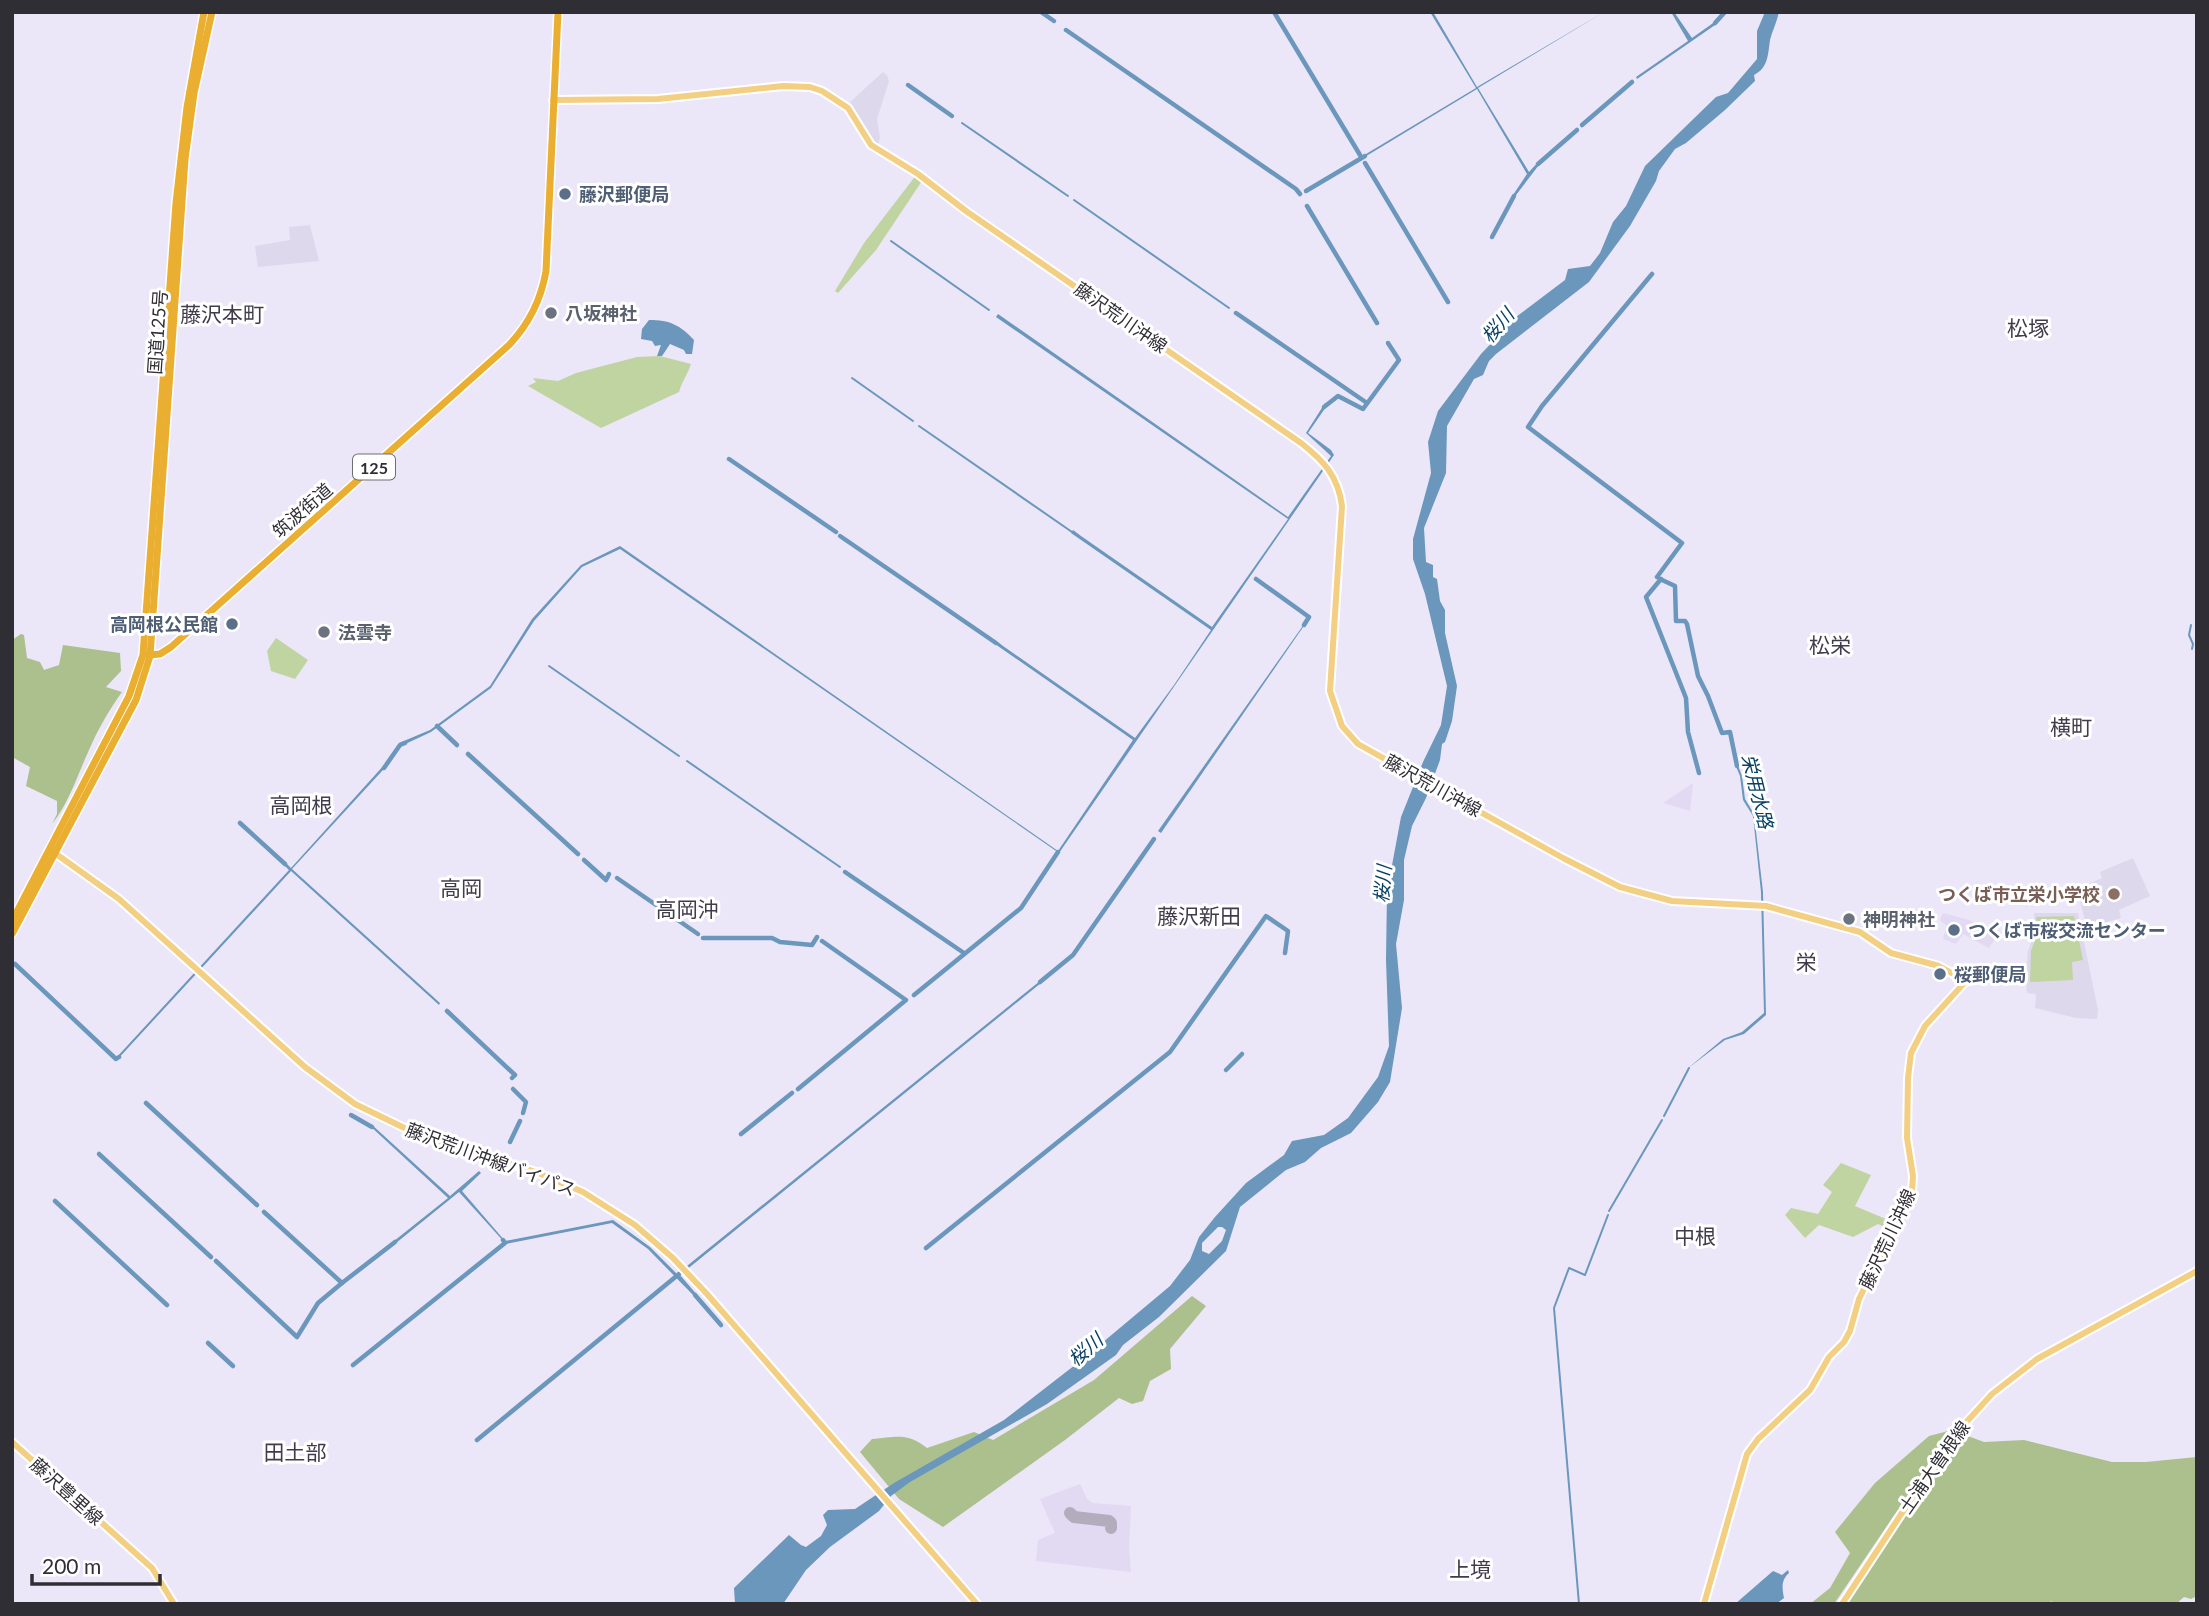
<svg xmlns="http://www.w3.org/2000/svg" width="2209" height="1616" viewBox="0 0 2209 1616" font-family="Lato,'Noto Sans JP',sans-serif">
<style>
.built{fill:#e2d9f3}
.education{fill:#ded8ed}
.green{fill:#bfd4a1}
.forest{fill:#abc08d}
.water{fill:#6a97bb;fill-rule:evenodd}
.lines{fill:none;stroke-linecap:round;stroke-linejoin:round}
.stream{stroke:#6a97bb;stroke-width:2}
.canal{stroke:#6a97bb;stroke-width:4.5}
.taxiway{stroke:#b2acbc;stroke-width:12}
.major-casing{stroke:#fff;stroke-width:10}
.highway-casing{stroke:#fff;stroke-width:10}
.major{stroke:#f2cf83;stroke-width:6}
.highway{stroke:#eaaf30;stroke-width:7}
.service-dot{fill:#5c6f8a;stroke:#fff;stroke-width:2.5}
.worship-dot{fill:#6b7280;stroke:#fff;stroke-width:2.5}
.education-dot{fill:#8d6e63;stroke:#fff;stroke-width:2.5}
.labels{text-anchor:middle;dominant-baseline:central;stroke-width:6;stroke-linejoin:round;paint-order:stroke}
.shield{fill:#fff;stroke:#6e6d72;stroke-width:2}
.shield-label{font-size:16px;font-weight:bold;fill:#302e35}
.service-label{font-size:18px;font-weight:bold;fill:#4e5e75;stroke:#fff;text-anchor:start}
.worship-label{font-size:18px;font-weight:bold;fill:#5b616d;stroke:#fff;text-anchor:start}
.street-label{font-size:18px;fill:#302e35;stroke:#fff}
.education-label{font-size:18px;font-weight:bold;fill:#785e54;stroke:#fff;text-anchor:end}
.water-label{font-size:19px;font-style:italic;fill:#084064;stroke:#fff}
.quarter-label{font-size:21px;fill:#413c4b;stroke:#fff}
</style>
<rect width="100%" height="100%" fill="#ece6f9"/>
<!-- built -->
<g class="built">
<path d="M1693,783L1690,811L1663,803Z"/>
<path d="M1943,913L1969,920L1997,936L1989,948L1963,934L1956,944L1943,939L1947,926L1940,920Z"/>
<path d="M1080,1484L1087,1499L1093,1503L1131,1506L1129,1547L1131,1572L1036,1561L1038,1540L1055,1533L1040,1499Z"/>
</g>
<!-- education -->
<g class="education">
<path d="M883,72L887,75L889,81L877,119L880,137L878,146L868,139L850,102Z"/>
<path d="M310,225L319,261L258,267L255,246L290,240L289,227Z"/>
<path d="M2133,858L2150,896L2119,910L2121,918L2087,928L2078,893L2074,890L2102,878L2100,872Z"/>
<path d="M2034,913H2078L2098,1010L2097,1019L2076,1018L2035,1008L2036,994L2027,993L2026,977L2028,951L2035,932Z"/>
</g>
<!-- green -->
<g class="green">
<path d="M917,174L922,181L876,250L838,293L835,291L864,243Z"/>
<path d="M660,356L691,364C688,374 682,381 679,392L601,428L528,386L536,382L533,378L558,381L576,373L637,357Z"/>
<path d="M276,638L308,660L295,679L271,671L267,651Z"/>
<path d="M2074,916L2083,960L2072,962L2073,980L2030,982L2031,951L2038,932L2036,917Z"/>
<path d="M1841,1163L1871,1175L1855,1206L1893,1222L1889,1229L1878,1224L1853,1237L1819,1225L1805,1238L1785,1215L1791,1208L1818,1214L1832,1192L1823,1185Z"/>
</g>
<!-- forest -->
<g class="forest">
<path d="M21,634L24,635L27,658L40,662L44,670L59,665L63,645L120,653L121,671L106,687L122,692C109,710 98,729 89,750C77,776 70,801 52,824L57,814V801L26,786L30,767L12,757V640Z"/>
<path d="M1192,1296L1206,1306L1170,1349L1171,1369L1150,1381L1143,1401L1132,1404L1119,1398L1065,1440L943,1527L899,1499L860,1452L872,1439C896,1437 907,1432 927,1448L974,1432L993,1440L1094,1380Z"/>
<path d="M1952,1430L1834,1604H1810L1830,1588L1850,1553L1835,1532L1875,1483L1929,1436Z"/>
<path d="M1960,1433L1984,1442L2024,1440L2112,1462H2146L2197,1457V1596L2191,1599L2184,1597L2176,1604H2055L2051,1601L2049,1604H1847Z"/>
</g>
<!-- water -->
<g class="water">
<path d="M1430,12H1433L1477,87L1604,12L1478,88L1529,172L1540,160L1542,161L1513,199L1511,198L1527,174L1477,89L1363,158L1361,157L1476,88Z"/>
<path d="M1671,12H1674L1692,38L1716,21L1718,23L1637,79L1636,77L1688,41Z"/>
<path d="M1765,12H1779C1777,22 1772,31 1770,40C1768,55 1768,68 1754,75L1755,81L1725,110L1686,143L1675,149L1659,171L1656,181L1630,226L1589,282L1496,354L1489,361L1483,375L1474,379L1447,426L1446,473L1424,528L1426,562L1433,565V577L1437,579L1440,601L1445,610V633L1457,686L1452,721L1445,742L1442,744L1440,760L1426,798L1412,826L1404,860V900L1396,944L1402,1008L1390,1082L1378,1102L1351,1133L1321,1148L1305,1162L1286,1170L1240,1207L1226,1251L1159,1317L1123,1345L1116,1355L1047,1404L910,1482L891,1496L879,1511L830,1547L806,1570L783,1604H735L734,1588L789,1535L801,1545L806,1547L821,1536L827,1525L823,1515L828,1510L855,1509L894,1483L1004,1420L1084,1358L1170,1286L1190,1260L1199,1237L1215,1217L1246,1183L1284,1155L1292,1141L1324,1135L1348,1118L1378,1077L1389,1046L1386,960L1387,892L1401,817L1423,762L1441,725L1447,686L1425,594L1413,559V539L1431,473L1428,442L1438,411L1481,354L1516,317L1565,280L1568,269L1590,266L1600,253L1613,222L1626,206L1645,166L1716,97L1728,93L1757,59V31ZM1218,1227H1222L1226,1230L1222,1241L1209,1254L1202,1251V1243Z"/>
<path d="M998,314L1288,517L1331,456L1306,433L1325,403L1328,404L1308,433L1331,450L1334,455L1059,853L620,549L582,567L534,621L491,688L431,732L401,746L399,743L430,730L490,686L532,619L581,565L620,546L1058,851L1133,740L995,644L998,642L1003,646L1135,738L1174,685L1211,630L1071,533L1073,530L1081,536L1212,627L1288,519L996,317Z"/>
<path d="M649,320C670,320 680,325 694,340L692,354H686L684,350L670,344L662,356H657L661,345L655,346L652,341L641,339L642,329Z"/>
<path d="M1310,617L1161,833L1158,831L1302,627Z"/>
<path d="M1737,763L1742,776L1745,799L1754,814L1763,892L1766,1015L1744,1034L1725,1040L1687,1069L1723,1039L1742,1032L1764,1013L1761,892L1753,816L1743,800L1740,776L1735,764Z"/>
<path d="M385,764L387,766L382,771L292,869L440,1003L439,1005L291,871L116,1061V1058L289,870L284,865L286,863L291,868Z"/>
<path d="M1040,981L1041,983L680,1275L698,1296L696,1298L648,1249L612,1223L506,1244L459,1192L396,1243L394,1241L448,1198L369,1125L371,1124L450,1196L479,1171L481,1173L462,1191L505,1241L613,1220L650,1247L677,1274Z"/>
<path d="M1788,1570L1789,1573C1781,1580 1782,1588 1784,1598L1776,1604H1735L1773,1571L1782,1575Z"/>
</g>
<g class="lines">
<!-- stream -->
<g class="stream">
<path d="M962,123L1068,196"/>
<path d="M1074,200L1229,308"/>
<path d="M891,241L989,310"/>
<path d="M852,378L913,421"/>
<path d="M919,426L1072,532"/>
<path d="M2191,625L2189,635L2193,644L2192,649"/>
<path d="M549,666L679,756"/>
<path d="M687,761L840,867"/>
<path d="M1664,1116L1689,1068"/>
<path d="M1609,1211L1662,1120"/>
<path d="M1579,1604L1554,1308L1569,1268L1585,1275L1608,1215"/>
</g>
<!-- canal -->
<g class="canal">
<path d="M1041,12L1054,21"/>
<path d="M1274,12L1360,155"/>
<path d="M1715,23L1725,12"/>
<path d="M1066,30L1296,189L1300,194"/>
<path d="M908,85L952,116"/>
<path d="M1582,125L1632,82"/>
<path d="M1365,163L1448,302"/>
<path d="M1538,164L1577,130"/>
<path d="M1306,191L1365,156"/>
<path d="M1307,206L1377,323"/>
<path d="M1492,237L1514,196"/>
<path d="M1652,274L1542,406L1528,427L1682,543L1657,577"/>
<path d="M1236,313L1367,403"/>
<path d="M1324,407L1338,396L1363,409L1399,360L1388,343"/>
<path d="M729,459L836,532"/>
<path d="M840,536L996,643"/>
<path d="M1256,579L1309,617L1304,625"/>
<path d="M1660,579L1675,586L1676,621H1685L1687,624L1698,676L1708,696L1722,733L1730,732L1737,766"/>
<path d="M1661,579L1646,597L1686,698L1688,732L1699,773"/>
<path d="M437,726L457,745"/>
<path d="M468,754L578,854"/>
<path d="M384,768L400,745L405,743"/>
<path d="M240,823L285,864"/>
<path d="M584,860L606,880L609,874"/>
<path d="M845,872L964,953"/>
<path d="M617,878L698,934"/>
<path d="M703,938H772L780,942L812,945L817,937"/>
<path d="M15,964L116,1059L119,1057"/>
<path d="M1040,982L1073,955L1154,839"/>
<path d="M914,995L1021,908L1058,852"/>
<path d="M447,1011L515,1075L512,1078"/>
<path d="M1226,1070L1242,1054"/>
<path d="M513,1089L526,1102L523,1113"/>
<path d="M798,1089L906,1000L822,941"/>
<path d="M146,1103L257,1205"/>
<path d="M351,1115L372,1127"/>
<path d="M741,1134L792,1093"/>
<path d="M510,1142L520,1121"/>
<path d="M99,1154L211,1257"/>
<path d="M55,1201L167,1305"/>
<path d="M264,1212L342,1283L395,1242"/>
<path d="M926,1248L1170,1052L1266,916L1288,931L1285,953"/>
<path d="M216,1261L297,1337L318,1303L342,1283"/>
<path d="M695,1295L721,1325"/>
<path d="M208,1343L233,1366"/>
<path d="M353,1365L505,1243L503,1240"/>
<path d="M477,1440L679,1274"/>
</g>
<!-- taxiway -->
<path class="taxiway" d="M1070,1513L1074,1517L1109,1521L1111,1523V1528"/>
<defs>
<g id="major">
<path d="M553,100L658,99L783,86L810,87L822,91L848,108L871,145L918,174L966,211L1301,443C1324,461 1338,476 1342,506L1330,691L1342,726L1358,744L1563,858L1620,887L1672,901L1766,906L1860,932L1891,953L1939,966L1966,981L1925,1026L1911,1053L1908,1078L1907,1138L1913,1176L1912,1191L1859,1299L1850,1331L1844,1342L1829,1357L1810,1390L1758,1439L1747,1454L1704,1604"/>
<path d="M52,851L119,899L305,1067L355,1104L419,1135L536,1172L583,1192L635,1225L673,1258L707,1294L977,1604"/>
<path d="M12,1442L152,1568L174,1604"/>
<path d="M1842,1604L1950,1440L1992,1394L2037,1359L2197,1271"/>
</g>
<g id="highway">
<path d="M148,655L160,654L171,647L509,345C529,324 541,300 546,271L558,12"/>
<path d="M12,921L129,696L143,655L176,203L187,107L204,12"/>
<path d="M12,934L136,700L150,656L185,159L194,93L212,12"/>
</g>
</defs>
<!-- major casing -->
<use href="#major" class="major-casing"/>
<!-- highway casing -->
<use href="#highway" class="highway-casing"/>
<!-- major -->
<use href="#major" class="major"/>
<!-- highway -->
<use href="#highway" class="highway"/>
</g>
<!-- markers -->
<g class="service-dot">
<circle cx="565" cy="194" r="7"/>
<circle cx="232" cy="624" r="7"/>
<circle cx="1954" cy="930" r="7"/>
<circle cx="1940" cy="974" r="7"/>
</g>
<g class="worship-dot">
<circle cx="551" cy="313" r="7"/>
<circle cx="324" cy="632" r="7"/>
<circle cx="1849" cy="919" r="7"/>
</g>
<circle class="education-dot" cx="2114" cy="894" r="7"/>
<g class="labels">
<!-- shield labels -->
<rect class="shield" x="353" y="454.5" width="42" height="25" rx="5"/>
<g class="shield-label">
<text x="374" y="467">125</text>
</g>
<!-- service labels -->
<g class="service-label">
<text x="579" y="194">藤沢郵便局</text>
<text x="218" y="624" text-anchor="end">高岡根公民館</text>
<text x="1968" y="930">つくば市桜交流センター</text>
<text x="1954" y="974">桜郵便局</text>
</g>
<!-- worship labels -->
<g class="worship-label">
<text x="565" y="313">八坂神社</text>
<text x="338" y="632">法雲寺</text>
<text x="1863" y="919">神明神社</text>
</g>
<!-- street labels -->
<g class="street-label">
<text transform="translate(1121 317) rotate(35)">藤沢荒川沖線</text>
<text transform="translate(157 332) rotate(-86)">国道125号</text>
<text transform="translate(302 510) rotate(-41)">筑波街道</text>
<text transform="translate(1433 785) rotate(29)">藤沢荒川沖線</text>
<text transform="translate(491 1159) rotate(20)">藤沢荒川沖線バイパス</text>
<text transform="translate(1887 1239) rotate(-65)">藤沢荒川沖線</text>
<text transform="translate(1934 1467) rotate(-55)">土浦大曽根線</text>
<text transform="translate(67 1491) rotate(42)">藤沢豊里線</text>
</g>
<!-- education labels -->
<g class="education-label">
<text x="2100" y="894">つくば市立栄小学校</text>
</g>
<!-- water labels -->
<g class="water-label">
<text transform="translate(1497 325) rotate(-49)">桜川</text>
<text transform="translate(1758 791) rotate(76)">栄用水路</text>
<text transform="translate(1382 884) rotate(-85)">桜川</text>
<text transform="translate(1085 1349) rotate(-41)">桜川</text>
</g>
<!-- quarter labels -->
<g class="quarter-label">
<text x="222" y="313">藤沢本町</text>
<text x="2028" y="327">松塚</text>
<text x="1830" y="644">松栄</text>
<text x="2071" y="726">横町</text>
<text x="301" y="804">高岡根</text>
<text x="461" y="887">高岡</text>
<text x="687" y="908">高岡沖</text>
<text x="1199" y="915">藤沢新田</text>
<text x="1806" y="961">栄</text>
<text x="1695" y="1235">中根</text>
<text x="295" y="1451">田土部</text>
<text x="1470" y="1568">上境</text>
</g>
</g>
<!-- border -->
<rect width="2209" height="1616" fill="none" stroke="#302e35" stroke-width="28"/>
<!-- scale -->
<path d="M32 1574v10h128v-10" fill="none" stroke="#302e35" stroke-width="3.5"/>
<text x="42" y="1574" font-size="21" fill="#302e35" stroke="#ffffff" stroke-width="5" paint-order="stroke">200 m</text>
</svg>
